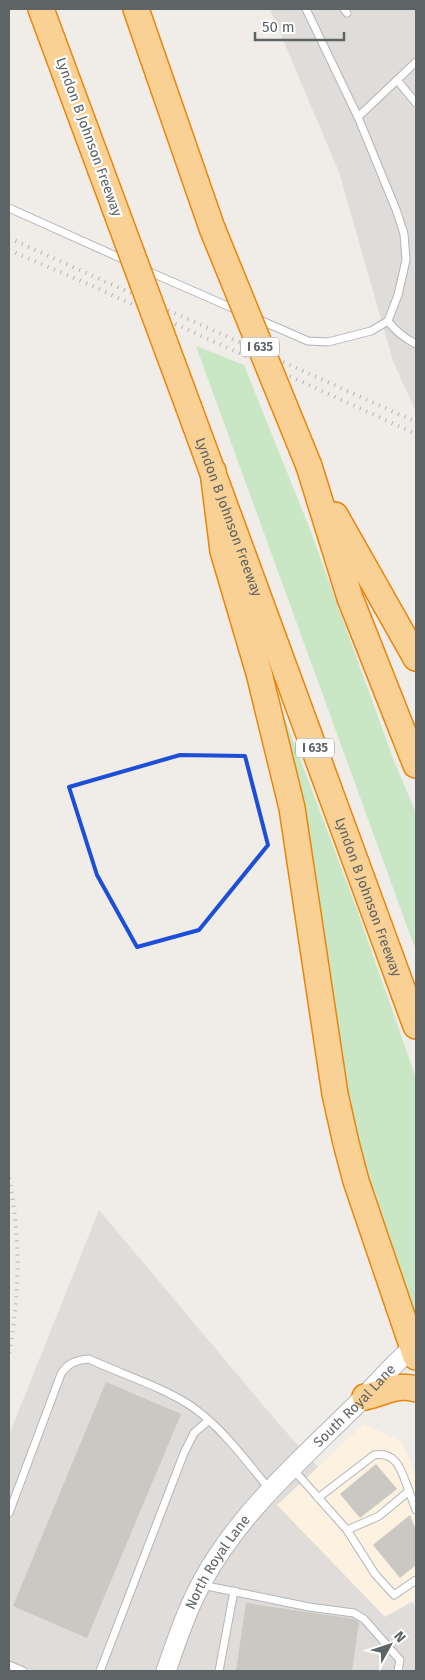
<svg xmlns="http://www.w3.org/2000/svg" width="425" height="1680" viewBox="0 0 425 1680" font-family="'Fira Sans',sans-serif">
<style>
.commercial{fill:#fdf1df}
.industrial{fill:#dfdcd9}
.green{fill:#c9e6c5}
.building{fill:#cbc7c3}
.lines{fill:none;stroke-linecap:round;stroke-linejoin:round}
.service-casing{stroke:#b2b5b8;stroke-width:9}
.secondary-casing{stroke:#b3b7ba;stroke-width:21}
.motorway-casing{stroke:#ec840a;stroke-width:28}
.service{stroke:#fff;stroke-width:7}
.secondary{stroke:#fff;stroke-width:19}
.motorway{stroke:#f9d195;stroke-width:25}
.rail{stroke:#b3b4b4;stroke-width:4;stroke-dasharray:1 6;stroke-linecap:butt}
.motorway-bridge-casing{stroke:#ec840a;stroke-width:28;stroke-linecap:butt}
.motorway-bridge{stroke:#f9d195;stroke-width:25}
.marked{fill:none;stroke:#1d4ed8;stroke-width:4;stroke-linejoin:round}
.labels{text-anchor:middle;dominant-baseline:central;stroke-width:4.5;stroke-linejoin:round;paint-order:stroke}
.shield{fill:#fff;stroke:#8e9294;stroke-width:1}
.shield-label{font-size:12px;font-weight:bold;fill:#5e6366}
.street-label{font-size:14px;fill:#5e6366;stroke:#fff}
</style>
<rect width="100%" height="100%" fill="#f0ece7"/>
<!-- commercial -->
<path class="commercial" d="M364,1424L402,1442L416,1476V1599L385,1617L276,1505Z"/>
<!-- industrial -->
<g class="industrial">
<path d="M270,9H416V412L393,361L339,172Z"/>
<path d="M99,1210L278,1423L318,1467L277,1505L385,1617L412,1602L416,1608V1671H9V1435Z"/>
</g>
<!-- green -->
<g class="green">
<path d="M196,346L244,365L311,532L394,761L416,813V951Z"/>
<path d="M275,692L356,907L416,1078V1316L410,1310L345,1116Z"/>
</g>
<!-- building -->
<g class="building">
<path d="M106,1382L181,1414L87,1638L13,1606Z"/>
<path d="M376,1464L397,1489L360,1518L340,1494Z"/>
<path d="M410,1515L416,1530V1565L400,1578L373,1545Z"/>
<path d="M246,1603L354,1619L359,1622L352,1671H236Z"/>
</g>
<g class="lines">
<defs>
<g id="service">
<path d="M306,9L358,117"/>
<path d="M344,9L347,13"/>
<path d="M397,80L416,103"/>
<path d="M9,208L127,261"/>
<path d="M143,269L239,311"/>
<path d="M255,318L308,341L328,342L371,331L388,321L398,295L406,260L404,234L397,212L358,117L416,62"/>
<path d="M388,321C396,332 404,338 416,344"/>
<path d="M292,1468L347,1530L375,1574L394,1595L416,1580"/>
<path d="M318,1498L374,1455C398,1451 402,1473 409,1491"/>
<path d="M9,1513L61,1374C68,1363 76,1360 89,1359C121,1374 166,1388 194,1408C224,1430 247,1462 270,1490"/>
<path d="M347,1530L379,1516L409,1491L416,1510"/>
<path d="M202,1585L309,1607L354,1613L364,1619L400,1660L398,1671"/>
<path d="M9,1665L23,1671"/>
<path d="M100,1671L184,1453L194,1433L208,1421"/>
<path d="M219,1671L234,1591"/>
</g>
<g id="secondary">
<path id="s1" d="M166,1671C177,1640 187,1609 203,1580C240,1513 298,1462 352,1409C373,1389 394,1362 416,1345"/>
</g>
<g id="motorway">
<path d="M41,9L100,168"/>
<path d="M136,9L212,228"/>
<path id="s2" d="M189,408L416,1026"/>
<path d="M309,466L350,598L416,765"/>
<path d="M213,471L223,551L259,673L292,808L335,1094L346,1143L356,1181L416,1357"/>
<path d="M335,515L416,658"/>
<path d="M365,1397C384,1393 397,1383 416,1389"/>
</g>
</defs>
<!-- service casing -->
<use href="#service" class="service-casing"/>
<!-- secondary casing -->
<use href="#secondary" class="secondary-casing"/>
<!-- motorway casing -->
<use href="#motorway" class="motorway-casing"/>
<!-- service -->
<use href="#service" class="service"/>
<!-- secondary -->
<use href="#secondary" class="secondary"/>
<!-- motorway -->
<use href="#motorway" class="motorway"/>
<!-- rail -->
<g class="rail">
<path d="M9,238L416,422"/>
<path d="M9,250L88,284L416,434"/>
<path d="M9,1178C21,1240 20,1291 9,1353"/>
</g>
<defs>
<g id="motorway-bridge">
<path d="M100,168L189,408"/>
<path d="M212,228L309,466"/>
</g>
</defs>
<!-- motorway-bridge casing -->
<use href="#motorway-bridge" class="motorway-bridge-casing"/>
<!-- motorway-bridge -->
<use href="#motorway-bridge" class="motorway-bridge"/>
</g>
<!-- marked area -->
<path class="marked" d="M180,755L245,756L268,845L199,930L137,947L97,875L69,787Z"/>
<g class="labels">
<!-- shield labels -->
<g class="shield">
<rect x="241" y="337.5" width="38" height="19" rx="4"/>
<rect x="296" y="738.5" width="38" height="19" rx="4"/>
</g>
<g class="shield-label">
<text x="260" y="347">I 635</text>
<text x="315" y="748">I 635</text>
</g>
<!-- street labels -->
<g class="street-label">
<text transform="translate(89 137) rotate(70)">Lyndon B Johnson Freeway</text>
<text stroke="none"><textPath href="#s2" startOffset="116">Lyndon B Johnson Freeway</textPath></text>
<text stroke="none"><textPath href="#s2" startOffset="521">Lyndon B Johnson Freeway</textPath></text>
<text stroke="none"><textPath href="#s1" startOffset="330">South Royal Lane</textPath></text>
<text stroke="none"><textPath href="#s1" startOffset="121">North Royal Lane</textPath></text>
</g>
</g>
<!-- border -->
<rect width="425" height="1680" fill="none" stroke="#5e6366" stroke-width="20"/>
<!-- north arrow -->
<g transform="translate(390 1645) rotate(50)" stroke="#ffffff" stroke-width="4" paint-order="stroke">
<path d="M0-4L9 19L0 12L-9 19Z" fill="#5e6366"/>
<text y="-8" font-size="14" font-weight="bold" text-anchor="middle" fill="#5e6366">N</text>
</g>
<!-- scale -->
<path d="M255 32v8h89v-8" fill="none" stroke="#5e6366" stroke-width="2.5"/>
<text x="262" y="32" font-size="15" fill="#5e6366" stroke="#ffffff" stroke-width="4" paint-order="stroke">50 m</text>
</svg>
